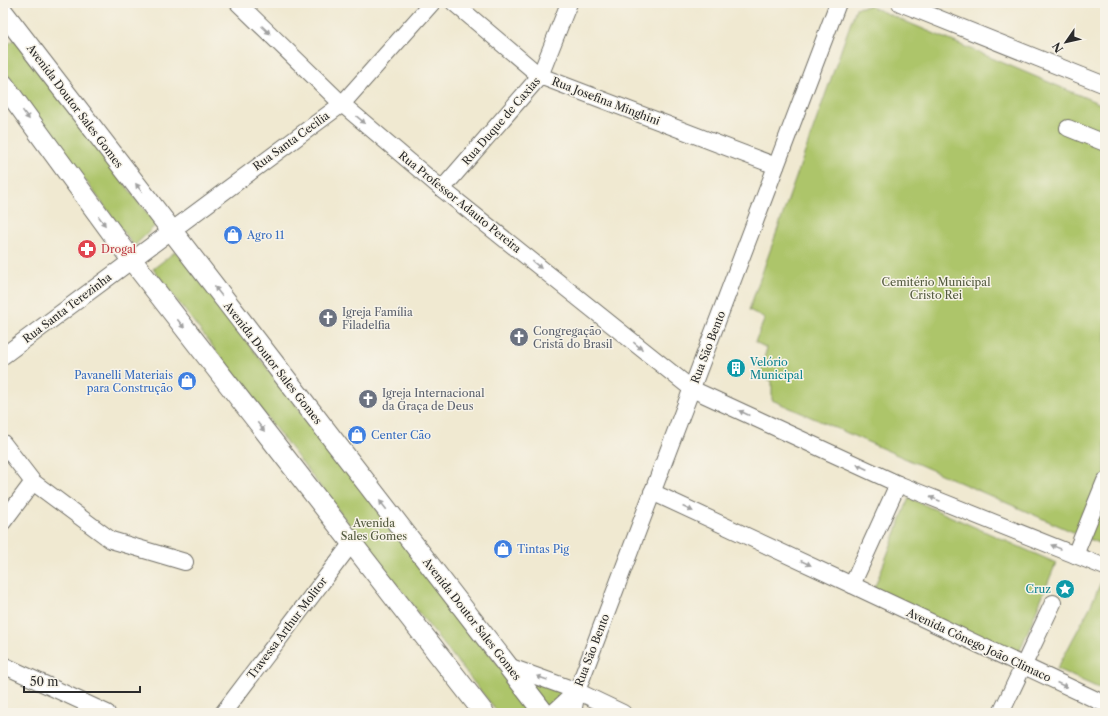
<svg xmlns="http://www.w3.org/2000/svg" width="1108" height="716" viewBox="0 0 1108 716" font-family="'Libre Caslon Text',serif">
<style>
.green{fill:#adc56a;stroke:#6c784a}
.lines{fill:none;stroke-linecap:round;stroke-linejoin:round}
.minor-casing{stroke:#706e65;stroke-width:18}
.major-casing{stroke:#706e65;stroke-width:22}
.minor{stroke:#fff;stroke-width:16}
.major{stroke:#fff;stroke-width:20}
.oneway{fill:#a0a0a0}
.labels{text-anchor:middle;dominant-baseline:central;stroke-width:3;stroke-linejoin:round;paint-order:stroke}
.street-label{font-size:11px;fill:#2b2b2b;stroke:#f7f3e8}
.shop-label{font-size:11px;fill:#366cbe;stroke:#f7f3e8;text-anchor:start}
.health-label{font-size:11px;fill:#be3a42;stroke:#f7f3e8;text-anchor:start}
.park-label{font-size:11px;fill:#52593e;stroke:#f7f3e8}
.worship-label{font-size:11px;fill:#5b616d;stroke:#f7f3e8;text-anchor:start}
.culture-label{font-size:11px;fill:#0d838f;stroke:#f7f3e8;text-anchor:start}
</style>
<rect width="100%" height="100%" fill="#f7f3e8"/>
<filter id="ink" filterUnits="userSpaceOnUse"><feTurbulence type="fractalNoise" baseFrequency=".025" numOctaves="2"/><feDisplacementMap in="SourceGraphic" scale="8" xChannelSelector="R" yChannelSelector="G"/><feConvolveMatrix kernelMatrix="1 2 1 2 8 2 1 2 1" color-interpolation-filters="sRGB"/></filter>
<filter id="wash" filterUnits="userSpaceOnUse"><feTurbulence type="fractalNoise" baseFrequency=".012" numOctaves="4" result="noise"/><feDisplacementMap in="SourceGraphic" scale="16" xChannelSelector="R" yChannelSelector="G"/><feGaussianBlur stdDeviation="0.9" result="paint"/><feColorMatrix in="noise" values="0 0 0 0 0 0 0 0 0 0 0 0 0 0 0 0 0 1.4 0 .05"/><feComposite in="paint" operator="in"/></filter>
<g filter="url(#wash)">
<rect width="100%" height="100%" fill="#f0e9d1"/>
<!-- green -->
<g class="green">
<path d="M869,6L1105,106V546L772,400V381L759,375L767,348L755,342L765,318L749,310L856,8Z"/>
<path d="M15,39L156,225L134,246L3,69V48Z"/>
<path d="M176,251L536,713H498L359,537L153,269Z"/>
<path d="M909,498L1056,563L1018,655L874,589Z"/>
<path d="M1101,582L1105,584V691L1057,669L1090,607Z"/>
<path d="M521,676L566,690L548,711Z"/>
</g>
</g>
<g filter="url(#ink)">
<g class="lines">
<defs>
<g id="minor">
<path d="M238,3L342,104L442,189L692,389L898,484L1105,567"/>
<path d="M454,3L540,76L776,166"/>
<path d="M900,3L1105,85"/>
<path d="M1068,128L1105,143"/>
<path d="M442,189L540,76L569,3"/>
<path d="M3,356L342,104L432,3"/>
<path d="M3,443L33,482L111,540L185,562"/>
<path d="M652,492L852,585L1105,704"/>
<path d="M3,522L33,482"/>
<path d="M1075,555L1105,481"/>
<path d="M852,585L898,484"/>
<path d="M3,665L107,713"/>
<path d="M508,666L577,691L623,713"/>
<path d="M223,713L351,544"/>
<path d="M553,713L577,691"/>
<path d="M573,713L577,691L838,3"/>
<path d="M1001,713L1053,603"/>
</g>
<g id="major">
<path d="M3,12L544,713"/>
<path d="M3,84L131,259L484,713"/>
</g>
</defs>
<!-- minor casing -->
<use href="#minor" class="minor-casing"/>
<!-- major casing -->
<use href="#major" class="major-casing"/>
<!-- minor -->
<use href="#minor" class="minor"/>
<!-- major -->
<use href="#major" class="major"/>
</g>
<!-- one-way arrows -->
<defs><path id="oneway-solid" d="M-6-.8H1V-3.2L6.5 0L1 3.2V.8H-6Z"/></defs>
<g class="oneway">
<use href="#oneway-solid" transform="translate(266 30) rotate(44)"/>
<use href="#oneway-solid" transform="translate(26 115) rotate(54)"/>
<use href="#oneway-solid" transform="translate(361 120) rotate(40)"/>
<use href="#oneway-solid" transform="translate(139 188) rotate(-127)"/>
<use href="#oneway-solid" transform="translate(102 221) rotate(54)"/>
<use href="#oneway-solid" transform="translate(537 265) rotate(39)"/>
<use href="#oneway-solid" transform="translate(218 291) rotate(-128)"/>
<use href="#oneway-solid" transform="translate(181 324) rotate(52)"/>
<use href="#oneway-solid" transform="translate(638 346) rotate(39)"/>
<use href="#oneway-solid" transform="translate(744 413) rotate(-155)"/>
<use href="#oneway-solid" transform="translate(261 427) rotate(52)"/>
<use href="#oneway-solid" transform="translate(862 467) rotate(-155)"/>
<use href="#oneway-solid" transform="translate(935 499) rotate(-158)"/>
<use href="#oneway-solid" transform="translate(383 505) rotate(-128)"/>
<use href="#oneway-solid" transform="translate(688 509) rotate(25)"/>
<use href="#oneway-solid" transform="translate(1056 547) rotate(-158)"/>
<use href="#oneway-solid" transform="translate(806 563) rotate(25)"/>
<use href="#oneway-solid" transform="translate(542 678) rotate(-160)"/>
<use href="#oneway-solid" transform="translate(1062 685) rotate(25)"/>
</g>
</g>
<!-- icons -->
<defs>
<symbol id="shop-disc" viewBox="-11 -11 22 22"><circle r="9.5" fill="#3f7fe0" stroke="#f7f3e8"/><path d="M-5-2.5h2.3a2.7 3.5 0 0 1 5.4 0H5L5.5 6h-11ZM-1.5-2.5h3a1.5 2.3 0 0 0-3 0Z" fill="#fff"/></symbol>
<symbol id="pharmacy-disc" viewBox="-11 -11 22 22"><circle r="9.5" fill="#e0444e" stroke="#f7f3e8"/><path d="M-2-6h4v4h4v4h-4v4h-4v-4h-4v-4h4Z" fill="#fff"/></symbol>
<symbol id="church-disc" viewBox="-11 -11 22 22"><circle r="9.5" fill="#6b7280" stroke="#f7f3e8"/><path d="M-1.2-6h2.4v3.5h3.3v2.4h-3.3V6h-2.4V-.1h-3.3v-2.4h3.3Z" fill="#fff"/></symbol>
<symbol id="building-disc" viewBox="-11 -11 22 22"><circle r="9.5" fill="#0f9aa8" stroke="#f7f3e8"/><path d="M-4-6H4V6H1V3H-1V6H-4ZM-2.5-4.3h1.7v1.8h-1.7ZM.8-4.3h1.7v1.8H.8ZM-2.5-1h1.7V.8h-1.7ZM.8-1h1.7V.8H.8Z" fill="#fff"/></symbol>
<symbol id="sight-disc" viewBox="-11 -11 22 22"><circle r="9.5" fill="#0f9aa8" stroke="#f7f3e8"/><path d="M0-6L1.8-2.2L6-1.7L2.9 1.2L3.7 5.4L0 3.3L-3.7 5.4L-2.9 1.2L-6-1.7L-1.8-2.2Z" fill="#fff"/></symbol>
</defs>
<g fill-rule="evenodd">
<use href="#shop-disc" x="222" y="224" width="22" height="22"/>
<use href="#pharmacy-disc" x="76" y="238" width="22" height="22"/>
<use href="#church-disc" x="317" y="307" width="22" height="22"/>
<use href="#church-disc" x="508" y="326" width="22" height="22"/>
<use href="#building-disc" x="725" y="357" width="22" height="22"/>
<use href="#shop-disc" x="176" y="370" width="22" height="22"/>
<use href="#church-disc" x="357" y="388" width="22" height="22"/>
<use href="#shop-disc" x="346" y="424" width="22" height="22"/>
<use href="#shop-disc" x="492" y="538" width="22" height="22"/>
<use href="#sight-disc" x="1054" y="578" width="22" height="22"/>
</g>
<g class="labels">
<!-- street labels -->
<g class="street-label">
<text transform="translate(606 101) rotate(21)">Rua Josefina Minghini</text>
<text transform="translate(75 106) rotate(53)">Avenida Doutor Sales Gomes</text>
<text transform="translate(501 121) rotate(-49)">Rua Duque de Caxias</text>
<text transform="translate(291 141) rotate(-36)">Rua Santa Cecília</text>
<text transform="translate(460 202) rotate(39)">Rua Professor Adauto Pereira</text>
<text transform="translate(67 308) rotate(-37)">Rua Santa Terezinha</text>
<text transform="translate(708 347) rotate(-69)">Rua São Bento</text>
<text transform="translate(273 363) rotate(52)">Avenida Doutor Sales Gomes</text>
<text transform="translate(472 619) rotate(52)">Avenida Doutor Sales Gomes</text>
<text transform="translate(287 628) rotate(-53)">Travessa Arthur Molitor</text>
<text transform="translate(979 645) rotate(25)">Avenida Cônego João Climaco</text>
<text transform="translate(592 650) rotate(-69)">Rua São Bento</text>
</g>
<!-- shop labels -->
<g class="shop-label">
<text x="247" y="235">Agro 11</text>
<text x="173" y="375" text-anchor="end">Pavanelli Materiais<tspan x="173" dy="13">para Construção</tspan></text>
<text x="371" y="435">Center Cão</text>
<text x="517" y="549">Tintas Pig</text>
</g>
<!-- health labels -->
<g class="health-label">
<text x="101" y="249">Drogal</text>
</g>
<!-- park labels -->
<g class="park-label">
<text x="936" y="282">Cemitério Municipal<tspan x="936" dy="13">Cristo Rei</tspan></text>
<text x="374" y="523">Avenida<tspan x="374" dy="13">Sales Gomes</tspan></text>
</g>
<!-- worship labels -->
<g class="worship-label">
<text x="342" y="312">Igreja Família<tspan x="342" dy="13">Filadelfia</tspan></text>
<text x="533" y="331">Congregação<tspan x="533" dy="13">Cristã do Brasil</tspan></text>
<text x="382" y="393">Igreja Internacional<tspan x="382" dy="13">da Graça de Deus</tspan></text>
</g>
<!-- culture labels -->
<g class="culture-label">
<text x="750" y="362">Velório<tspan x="750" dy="13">Municipal</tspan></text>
<text x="1051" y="589" text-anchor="end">Cruz</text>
</g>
</g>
<!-- margin -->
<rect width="1108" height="716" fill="none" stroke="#f7f3e8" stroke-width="16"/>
<!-- north arrow -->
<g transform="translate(1066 42) rotate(236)" stroke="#f7f3e8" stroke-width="3" paint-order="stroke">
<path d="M0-3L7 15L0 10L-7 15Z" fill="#2b2b2b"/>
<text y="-6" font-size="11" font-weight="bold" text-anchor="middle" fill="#2b2b2b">N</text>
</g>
<!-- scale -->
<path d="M24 686v6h116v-6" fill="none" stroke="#2b2b2b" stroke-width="2"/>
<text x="30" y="686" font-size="12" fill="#2b2b2b" stroke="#f7f3e8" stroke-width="3" paint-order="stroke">50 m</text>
</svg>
